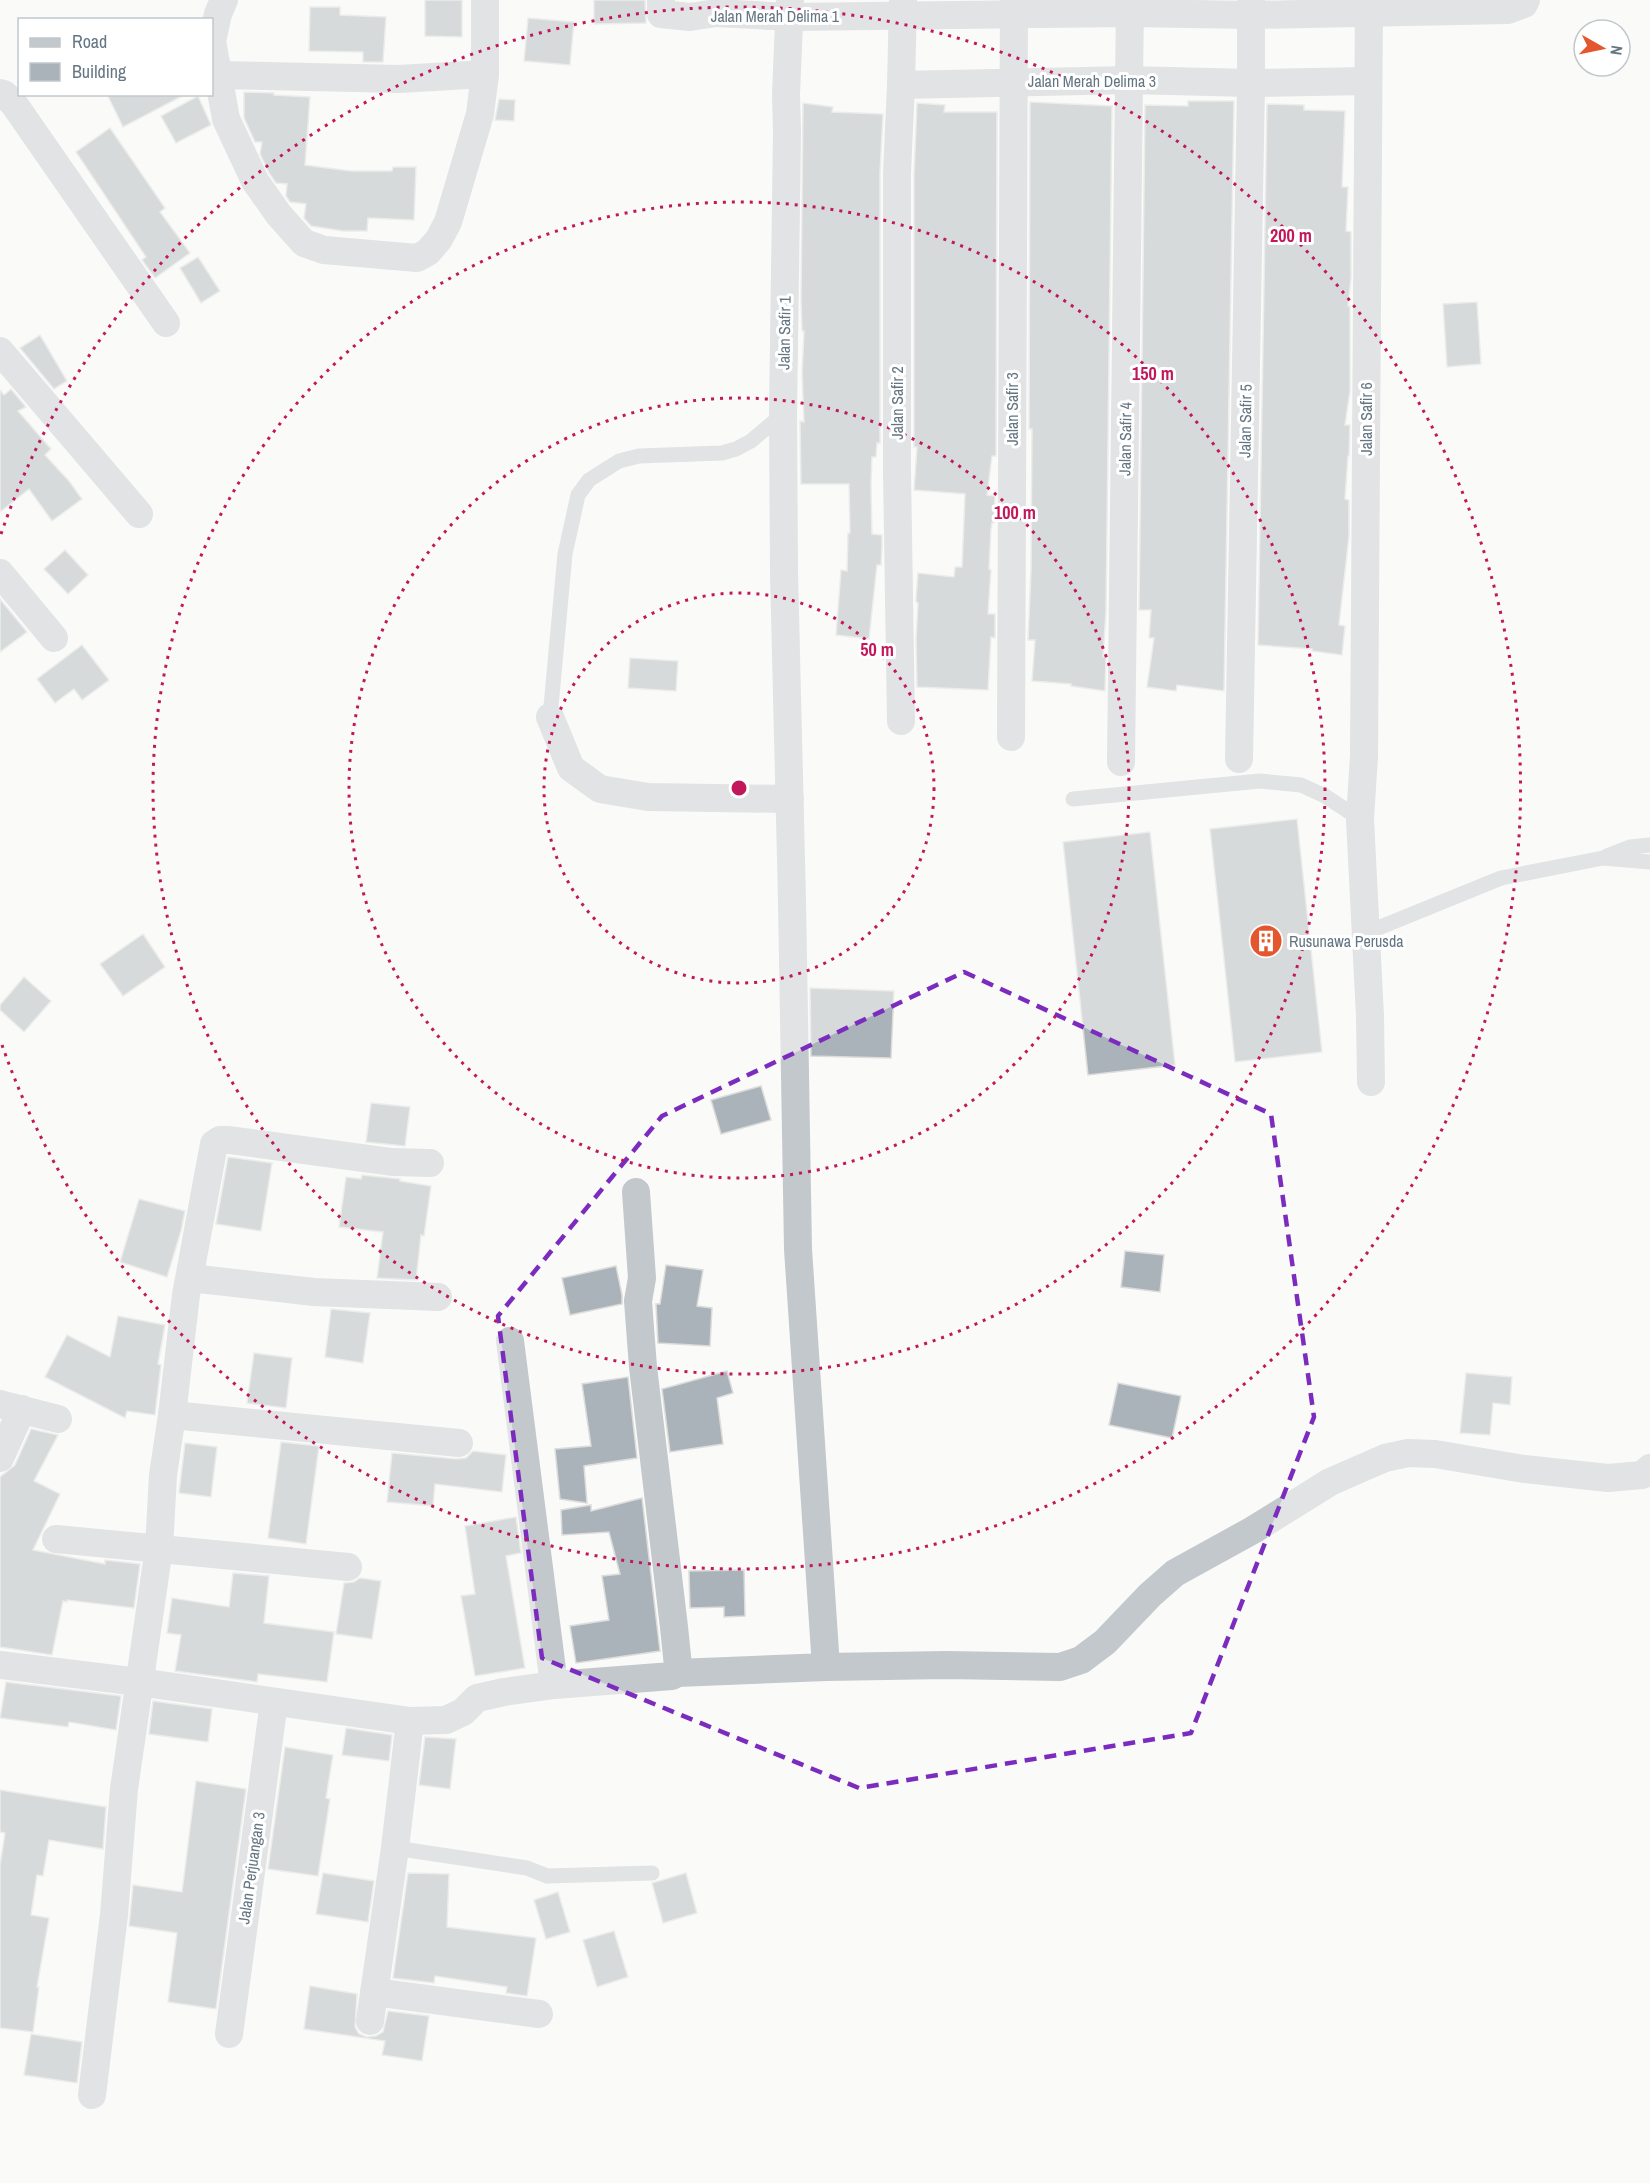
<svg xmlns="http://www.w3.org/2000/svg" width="1650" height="2183" viewBox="0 0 1650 2183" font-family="'Archivo Narrow',sans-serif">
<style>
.building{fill:#aab3b9;stroke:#dcdcda;stroke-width:1.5}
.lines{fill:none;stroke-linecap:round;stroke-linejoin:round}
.lane{stroke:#c3c8cc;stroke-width:15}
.street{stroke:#c3c8cc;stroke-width:28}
.marked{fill:none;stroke:#7b2cbf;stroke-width:4.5;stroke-dasharray:12 8;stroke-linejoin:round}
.ring{fill:none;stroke:#c2185b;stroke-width:3;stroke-dasharray:3 6}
.labels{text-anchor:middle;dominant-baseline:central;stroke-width:6;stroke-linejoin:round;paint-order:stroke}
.street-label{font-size:16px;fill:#657683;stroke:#fff}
.poi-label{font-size:16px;fill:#657683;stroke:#fff;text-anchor:start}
.centre{fill:#c2185b;stroke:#fff;stroke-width:3}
.ring-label{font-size:18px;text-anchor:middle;font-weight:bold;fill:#c2185b;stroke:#fff;stroke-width:6;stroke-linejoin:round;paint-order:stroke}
</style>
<rect width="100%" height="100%" fill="#fafaf8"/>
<!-- building -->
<g class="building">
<path d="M425,0H462V37L425,36Z"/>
<path d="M594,0H645L646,23L594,24Z"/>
<path d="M310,7H340V15L386,17L383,62H363V52L309,51Z"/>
<path d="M528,18L574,22L570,65L524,61Z"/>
<path d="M244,92L274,93V95L310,97L305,165L351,171H392L393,167H416L414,220L368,218L367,231H343L311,226L304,218L306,204L290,202L286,196L287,184L276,183L269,173L260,154L262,142H255L244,118Z"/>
<path d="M107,94H186L123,127Z"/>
<path d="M198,96L211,125L176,143L161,116Z"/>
<path d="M499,99L515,100L514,121L495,120Z"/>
<path d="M1188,101H1234L1224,691L1177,685L1176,691L1147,687L1154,638H1149L1151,610H1139L1145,105L1188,106Z"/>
<path d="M1030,102L1112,106L1106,612L1103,657H1106L1105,691L1071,686V684L1032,681L1035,640H1028L1031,569L1032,429H1029Z"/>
<path d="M803,103L833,107L832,112L883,114L880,173V443H877L876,457H872L871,484L872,534L882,535V547L881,565H877L869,639L836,635L841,570L847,571L848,533H850L849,484H801L800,421L804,422L802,373L804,331H802L801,299Z"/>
<path d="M917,103L945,105L944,112H997L996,456H992L987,495L995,496L994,523H992L991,529L989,569L991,570L988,614H995V638L991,637L988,690L917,687L916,639L918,603L916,602V598L918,573L954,577L955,567H962L965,494L914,490L917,447H914V173Z"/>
<path d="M1267,104L1304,105V110L1345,111L1342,187H1348L1346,231L1351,232V278L1348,306H1350V391L1345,425H1350L1349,456H1348L1345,499L1349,500V536L1339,625L1345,626L1342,655L1312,651V649L1258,645Z"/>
<path d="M110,128L165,208L160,212L190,253L155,278L142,260L146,257L76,152Z"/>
<path d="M198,257L220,291L201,303L180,268Z"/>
<path d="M1477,302L1481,364L1447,367L1443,304Z"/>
<path d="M40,335L67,381L54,389L20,348Z"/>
<path d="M11,389L26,407L18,411L51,449L45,455L69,481L82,499L52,521L29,489L0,512V390L4,395Z"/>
<path d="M65,550L88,575L68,594L44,569Z"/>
<path d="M0,599L27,632L0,652Z"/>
<path d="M82,645L109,680L82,700L74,689L55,703L37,679Z"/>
<path d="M630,658L678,661L676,691L628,688Z"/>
<path d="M1297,819L1322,1052L1235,1062L1210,829Z"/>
<path d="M1150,832L1175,1065L1088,1075L1063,842Z"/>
<path d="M143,934L165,967L123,996L100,964Z"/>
<path d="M24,977L51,1001L24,1032L0,1010V1005Z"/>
<path d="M810,988L894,991L891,1058L811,1056Z"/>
<path d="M761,1086L771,1120L721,1134L711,1100Z"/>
<path d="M371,1103L410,1107L405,1146L366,1142Z"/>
<path d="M228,1157L272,1163L261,1231L216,1224Z"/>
<path d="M362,1175L400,1179V1181L431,1186L424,1236L421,1235L416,1280L377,1278L383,1232L339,1227L346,1177L361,1179Z"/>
<path d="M139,1199L185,1211L181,1231L167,1277L120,1262Z"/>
<path d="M1125,1251L1164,1255L1160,1292L1121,1287Z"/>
<path d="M666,1265L703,1270L697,1306L712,1308L710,1346L658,1343L656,1304H660Z"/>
<path d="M616,1266L622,1295V1304L570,1315L562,1278Z"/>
<path d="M331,1309L370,1313L363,1363L325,1357Z"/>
<path d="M118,1316L165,1325L158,1364L161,1365L155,1415L127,1411L125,1418L45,1377L67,1335L110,1357Z"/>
<path d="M254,1353L292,1358L286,1408L247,1403Z"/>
<path d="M727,1371L733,1393L717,1398L723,1444L670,1452L662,1389Z"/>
<path d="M1466,1373L1512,1377L1510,1405L1493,1403L1490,1435L1460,1433Z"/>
<path d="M628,1377L637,1458L584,1466L587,1503L560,1499L555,1449L591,1446L582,1384Z"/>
<path d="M1118,1383L1181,1396L1172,1438L1109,1425Z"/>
<path d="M31,1429L58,1435L34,1481L60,1494L33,1550L105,1564V1560L140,1564L134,1608L67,1600V1602L63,1601L52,1655L0,1647V1477L15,1465Z"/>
<path d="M281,1442L319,1446L306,1544L268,1538Z"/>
<path d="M185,1443L217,1447L211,1497L179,1493Z"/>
<path d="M473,1451L506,1455L502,1492L435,1484L433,1506L387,1502L392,1453L457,1459L466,1458Z"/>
<path d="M642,1498L660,1651L576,1663L570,1626L609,1620L602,1576L620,1574L609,1532L562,1535L561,1510L591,1505V1511Z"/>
<path d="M516,1517L521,1553L506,1556L525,1668L475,1676L461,1596L475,1594L465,1526Z"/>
<path d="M744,1570L745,1616L724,1617V1607L690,1608L689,1571Z"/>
<path d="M233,1573L269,1576L264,1623L334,1632L327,1682L258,1674L257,1682L175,1671L181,1635L167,1633L172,1598L229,1607Z"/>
<path d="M360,1578L381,1581L372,1639L336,1634L344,1583L354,1582Z"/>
<path d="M6,1682L121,1696L116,1730L69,1722L68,1727L0,1718Z"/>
<path d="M153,1701L212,1709L208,1742L149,1734Z"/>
<path d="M346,1728L392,1735L389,1761L342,1755Z"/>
<path d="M425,1737L456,1739L450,1789L419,1785Z"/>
<path d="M285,1747L333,1755L326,1798L330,1799L318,1876L268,1869Z"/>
<path d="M196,1781L246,1789L216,2009L168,2002L177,1933L129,1926L133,1885L182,1892Z"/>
<path d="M0,1790L106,1807L103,1849L49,1840L43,1876L37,1875L31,1915L49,1918L37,1987H39L33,2032L0,2028V1865L5,1833L0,1832Z"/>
<path d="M323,1873L374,1881L368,1922L316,1914Z"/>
<path d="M408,1873L449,1874L447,1927L536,1938L527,1996L506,1993L507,1987L435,1976L434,1983L393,1978Z"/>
<path d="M686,1873L697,1913L663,1923L652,1883Z"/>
<path d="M558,1892L570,1932L546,1939L534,1900Z"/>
<path d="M614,1931L628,1977L597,1987L583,1940Z"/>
<path d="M310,1986L357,1994L355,2027L359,2034L367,2037L376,2036L383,2032L388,2011L429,2016L422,2061L382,2055L385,2041L304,2029Z"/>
<path d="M31,2034L82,2042L77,2083L24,2075Z"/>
</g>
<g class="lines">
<!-- lane -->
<g class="lane">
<path d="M550,717L565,554L578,495L589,480L619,461L639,456L722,453L736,449L751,441L783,414"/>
<path d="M1073,799L1260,781L1301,785L1325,796L1360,819"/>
<path d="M1607,856L1630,847L1650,845"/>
<path d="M1366,933L1501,878L1603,858L1650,862"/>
<path d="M395,1848L527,1868L547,1876L652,1873"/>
</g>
<!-- street -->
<g class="street">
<path d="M224,0L218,14L212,41L226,119L255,181L279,215L304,243L324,250L417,258L428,252L439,239L448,222L480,114L485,74V0"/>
<path d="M661,0V14L690,17L716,13L790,17L1130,13L1251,15L1508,10L1524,4L1526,0"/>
<path d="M903,0L901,85L1129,80L1251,83L1367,81"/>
<path d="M1369,0L1364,756L1360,819L1370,1016L1371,1082"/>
<path d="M218,75L399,79L485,74"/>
<path d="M0,93L4,94L14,104L166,323"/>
<path d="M0,351L139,514"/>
<path d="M0,573L54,638"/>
<path d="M550,717L571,768L600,789L648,797L790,799"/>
<path d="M901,721L897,472V173L901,85"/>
<path d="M1011,737L1014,0"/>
<path d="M1239,759L1251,83V0"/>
<path d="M1121,762L1130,0"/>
<path d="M190,1278L314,1292L438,1297"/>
<path d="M510,1341L554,1685"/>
<path d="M0,1404L58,1419"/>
<path d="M172,1415L459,1443"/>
<path d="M0,1458L22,1409"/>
<path d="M56,1539L348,1567"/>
<path d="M0,1665L139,1682L410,1721L446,1720L463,1712L477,1698L504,1692L554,1685L672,1676L677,1673L678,1666L674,1627L643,1367L638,1301L642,1278L636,1192"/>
<path d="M826,1667L946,1665L1060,1667L1081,1660L1105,1642L1150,1595L1175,1573L1253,1530L1330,1482L1385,1458L1408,1453L1435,1454L1524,1469L1608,1478L1642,1475L1650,1468"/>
<path d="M677,1673L826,1667L798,1249L792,901L784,572L783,414L787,132L786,94L790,0"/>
<path d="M374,1992L539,2014"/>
<path d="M370,2021L395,1848L410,1721"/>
<path d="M229,2034L274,1702"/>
<path d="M92,2095L114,1915L124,1789L159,1548L163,1475L172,1415L186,1295L214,1144L220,1140H229L392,1162L430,1163"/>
</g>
</g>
<!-- marked area -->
<path d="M0 0H1650V2183H0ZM964,972L1271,1114L1314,1417L1191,1733L859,1788L542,1658L498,1316L662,1116Z" fill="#fafaf8" fill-opacity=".55" fill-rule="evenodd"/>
<path class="marked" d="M964,972L1271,1114L1314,1417L1191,1733L859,1788L542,1658L498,1316L662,1116Z"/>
<!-- distance rings -->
<g class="ring">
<circle cx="739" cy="788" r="195"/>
<circle cx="739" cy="788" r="390"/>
<circle cx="739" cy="788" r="586"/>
<path d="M1 534A781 781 0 1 1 1 1042"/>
</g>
<!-- icons -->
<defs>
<symbol id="building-disc" viewBox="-11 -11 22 22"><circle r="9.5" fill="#e4572e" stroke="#fff"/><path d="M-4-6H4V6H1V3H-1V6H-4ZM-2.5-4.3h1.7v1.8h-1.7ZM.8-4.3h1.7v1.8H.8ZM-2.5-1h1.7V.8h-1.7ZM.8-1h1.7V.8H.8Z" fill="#fff"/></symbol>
</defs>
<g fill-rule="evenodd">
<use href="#building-disc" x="1247" y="922" width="38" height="38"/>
</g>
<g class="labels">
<!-- street labels -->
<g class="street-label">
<text x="775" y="16">Jalan Merah Delima 1</text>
<text x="1092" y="81">Jalan Merah Delima 3</text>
<text transform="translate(784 333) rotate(-89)">Jalan Safir 1</text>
<text transform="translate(897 403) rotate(-90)">Jalan Safir 2</text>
<text transform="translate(1012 409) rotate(-90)">Jalan Safir 3</text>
<text transform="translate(1366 419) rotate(-90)">Jalan Safir 6</text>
<text transform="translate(1245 421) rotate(-89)">Jalan Safir 5</text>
<text transform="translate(1125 439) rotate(-89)">Jalan Safir 4</text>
<text transform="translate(251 1868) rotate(-82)">Jalan Perjuangan 3</text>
</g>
<!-- poi labels -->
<g class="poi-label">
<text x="1289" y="941">Rusunawa Perusda</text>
</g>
</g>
<circle cx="739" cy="788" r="9" class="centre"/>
<g class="ring-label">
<text x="1291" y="242">200 m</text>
<text x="1153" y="380">150 m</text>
<text x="1015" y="519">100 m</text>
<text x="877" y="656">50 m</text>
</g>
<!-- legend -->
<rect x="18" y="18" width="195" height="78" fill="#ffffff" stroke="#c1c8cd" stroke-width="1.5"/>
<rect x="30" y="38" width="30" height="9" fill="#c3c8cc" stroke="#c1c8cd" stroke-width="1.5"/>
<text x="72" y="48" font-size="18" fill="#657683">Road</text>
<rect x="30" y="63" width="30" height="18" fill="#aab3b9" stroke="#c1c8cd" stroke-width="1.5"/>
<text x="72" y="78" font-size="18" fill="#657683">Building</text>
<!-- north arrow -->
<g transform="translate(1602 48) rotate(99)"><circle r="28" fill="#ffffff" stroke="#c1c8cd" stroke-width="1.5"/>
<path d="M0-4.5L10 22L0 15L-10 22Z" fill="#e4572e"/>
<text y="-9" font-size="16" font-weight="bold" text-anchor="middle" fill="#657683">N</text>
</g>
</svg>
